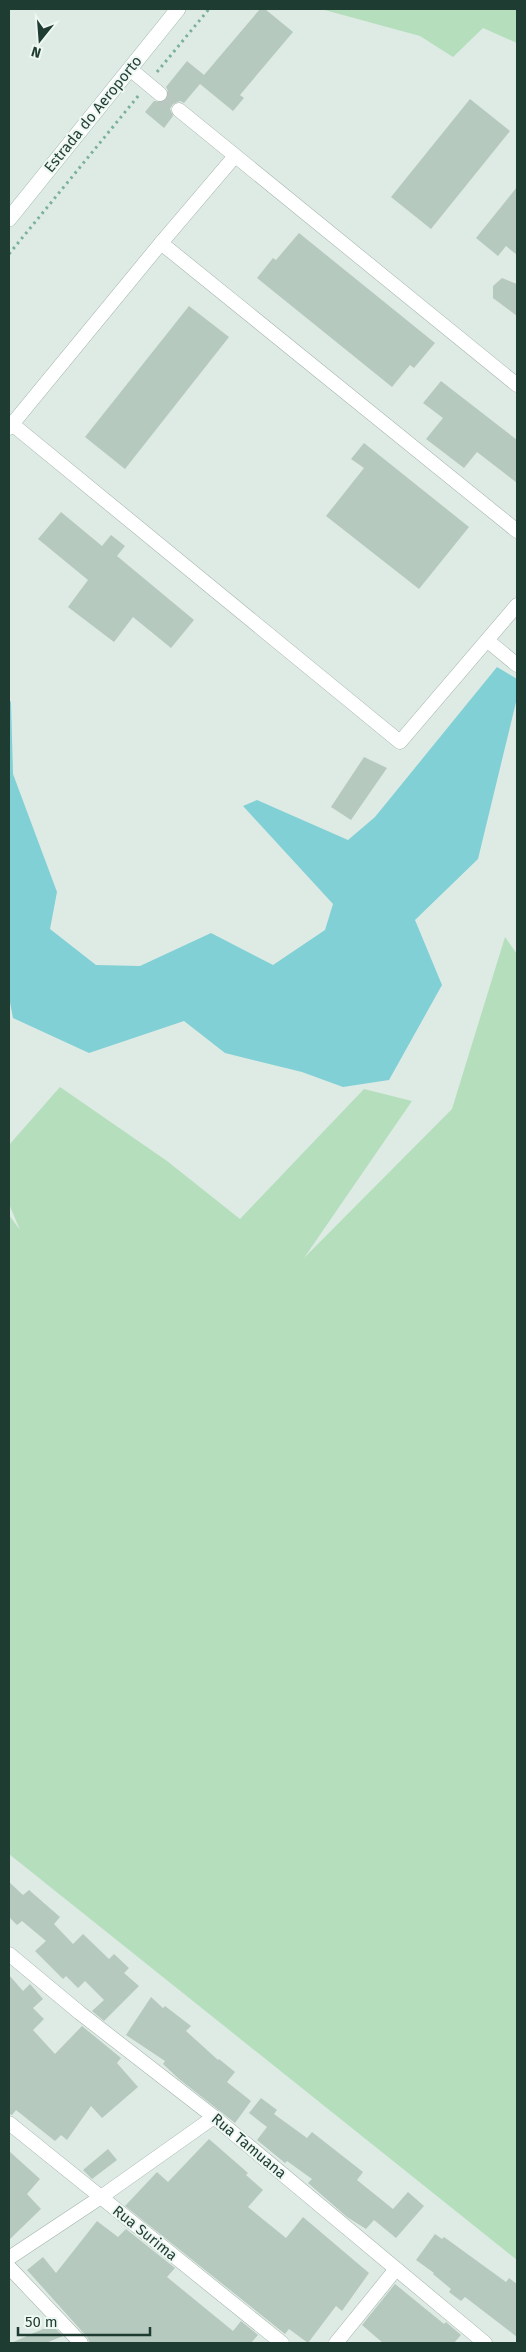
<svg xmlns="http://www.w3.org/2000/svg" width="526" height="2352" viewBox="0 0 526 2352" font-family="'Fira Sans',sans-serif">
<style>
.green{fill:#b4debc}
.water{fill:#80d0d6}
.building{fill:#b6c9bf}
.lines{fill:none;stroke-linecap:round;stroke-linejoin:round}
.street-tunnel{stroke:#b8c8c0;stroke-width:14;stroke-dasharray:14 7;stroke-linecap:butt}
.street-casing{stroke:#a1b3ab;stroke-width:15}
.secondary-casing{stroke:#9ebbae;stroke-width:16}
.path{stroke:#7bb19c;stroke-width:3;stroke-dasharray:2.5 4;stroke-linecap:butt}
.street{stroke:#fff;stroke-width:14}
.secondary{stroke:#fff;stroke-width:15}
.labels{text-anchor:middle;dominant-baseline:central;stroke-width:4;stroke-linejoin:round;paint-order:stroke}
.street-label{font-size:15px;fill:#1e3c31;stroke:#eef7f2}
</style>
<rect width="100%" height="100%" fill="#deebe4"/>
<!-- green -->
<g class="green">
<path d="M321,9H517V43L483,28L453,57L420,36Z"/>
<path d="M505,937L517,954V2260L9,1854V1215L20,1230L9,1204V1145L60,1087L167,1161L240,1219L364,1089L412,1101L304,1258L452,1109Z"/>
</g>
<!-- water -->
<path class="water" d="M497,667L517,679V698L478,859L415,920L442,985L389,1080L343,1087L302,1072L225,1053L184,1021L89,1053L13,1018L9,997V700L11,702L13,774L57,892L50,929L96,965L140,966L211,933L273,965L325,930L333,904L243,806L257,800L348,840L375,817Z"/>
<!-- building -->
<g class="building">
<path d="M260,9H265L293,32L240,95L244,98L233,111L200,84L184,103L180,101L173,104L170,109L173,116L164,128L145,112L154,101L163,102L167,99L168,91L166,87L187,61L204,75Z"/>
<path d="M470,99L510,131L431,229L391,197Z"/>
<path d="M517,187V255L506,246L498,256L476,238Z"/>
<path d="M299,233L435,343L414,368L410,365L392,387L257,278L273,258L276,260Z"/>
<path d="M502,278L517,284V316L493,298V286Z"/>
<path d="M189,306L229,337L125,469L85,437Z"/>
<path d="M441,381L517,440V483L477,452L464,468L426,439L443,418L423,403Z"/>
<path d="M364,443L469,527L419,589L326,516L364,468L351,459Z"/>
<path d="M61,512L102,546L111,535L125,546L117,556L194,620L171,648L133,617L114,642L68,607L88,580L38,539Z"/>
<path d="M364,757L387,768L351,820L331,807Z"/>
<path d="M9,1882L23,1895L29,1890L60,1917L54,1924L73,1944L83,1934L109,1959L114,1954L129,1968L124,1973L139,1986L104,2021L92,2011L104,2000L85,1981L78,1988L66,1976L63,1979L35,1951L46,1941L22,1921L17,1925L9,1917Z"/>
<path d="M9,1975L23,1991L30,1984L43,1999L33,2008L44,2019L33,2030L55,2054L82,2026L121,2058L117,2063L138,2087L102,2118L91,2106L67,2140L61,2135L55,2141L16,2110L12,2115L9,2114Z"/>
<path d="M151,1997L163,2008L165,2006L191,2026L186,2031L218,2060L219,2059L235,2072L227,2082L251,2101L235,2123L179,2079L163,2064L165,2061L126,2035Z"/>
<path d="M261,2098L277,2110L274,2114L307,2138L312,2132L363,2172L357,2180L393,2209L408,2192L424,2206L396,2238L374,2220L366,2229L347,2217L308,2183L312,2179L287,2161L285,2163L257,2140L267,2127L249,2113Z"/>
<path d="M209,2139L248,2173L246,2175L263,2190L248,2207L286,2238L303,2217L369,2273L342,2311L336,2306L308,2343L289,2329L285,2334L125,2206L157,2172L168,2182Z"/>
<path d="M108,2149L117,2160L92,2179L83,2170Z"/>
<path d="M9,2151L40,2179L27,2194L41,2209L9,2240Z"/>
<path d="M97,2221L118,2237L126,2229L175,2268L167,2277L233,2331L241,2321L258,2335L251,2343H90L87,2337L27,2270L43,2257L56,2273Z"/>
<path d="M435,2234L442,2239L444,2237L506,2282L509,2278L517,2284V2337L465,2297L461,2301L449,2292L451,2289L433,2274L434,2273L416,2260Z"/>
<path d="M395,2284L444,2324L446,2322L461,2335L454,2343H383L362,2325Z"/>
<path d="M52,2325L63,2336L46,2343H11Z"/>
</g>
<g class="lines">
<!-- street-tunnel -->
<path class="street-tunnel" d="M160,94L179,110"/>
<defs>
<g id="street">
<path d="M130,69L160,94"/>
<path d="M179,110L517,385"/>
<path d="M161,243L517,531"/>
<path d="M12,424L400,742L517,605"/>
<path d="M9,428L161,243L235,156"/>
<path d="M488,641L517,665"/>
<path d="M9,1954L80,2013L214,2117L485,2343"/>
<path d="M9,2123L282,2343"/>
<path d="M9,2258L101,2197L214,2117"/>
<path d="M9,2267L81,2343"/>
<path d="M336,2343L396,2269"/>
</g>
<path id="secondary" d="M9,219L178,9"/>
</defs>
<!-- street casing -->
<use href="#street" class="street-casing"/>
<!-- secondary casing -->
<use href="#secondary" class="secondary-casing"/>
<!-- path -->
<g class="path">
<path d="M157,72L209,9"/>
<path d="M9,254L139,95"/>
</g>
<!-- street -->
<use href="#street" class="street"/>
<!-- secondary -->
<use href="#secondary" class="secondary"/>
</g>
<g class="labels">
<!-- street labels -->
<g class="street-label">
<text transform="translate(93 114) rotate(-51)">Estrada do Aeroporto</text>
<text transform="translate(249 2146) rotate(40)">Rua Tamuana</text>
<text transform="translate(145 2233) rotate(39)">Rua Surima</text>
</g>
</g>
<!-- border -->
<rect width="526" height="2352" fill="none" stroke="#1e3c31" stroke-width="20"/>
<!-- north arrow -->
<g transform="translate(40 40) rotate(197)" stroke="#eef7f2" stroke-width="4" paint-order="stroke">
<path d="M0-4L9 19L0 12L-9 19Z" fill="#1e3c31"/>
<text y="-8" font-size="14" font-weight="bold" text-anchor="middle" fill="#1e3c31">N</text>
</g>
<!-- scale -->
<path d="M18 2327v8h132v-8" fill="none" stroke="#1e3c31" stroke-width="2.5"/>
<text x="25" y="2327" font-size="15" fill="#1e3c31" stroke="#eef7f2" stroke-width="4" paint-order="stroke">50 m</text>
</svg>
